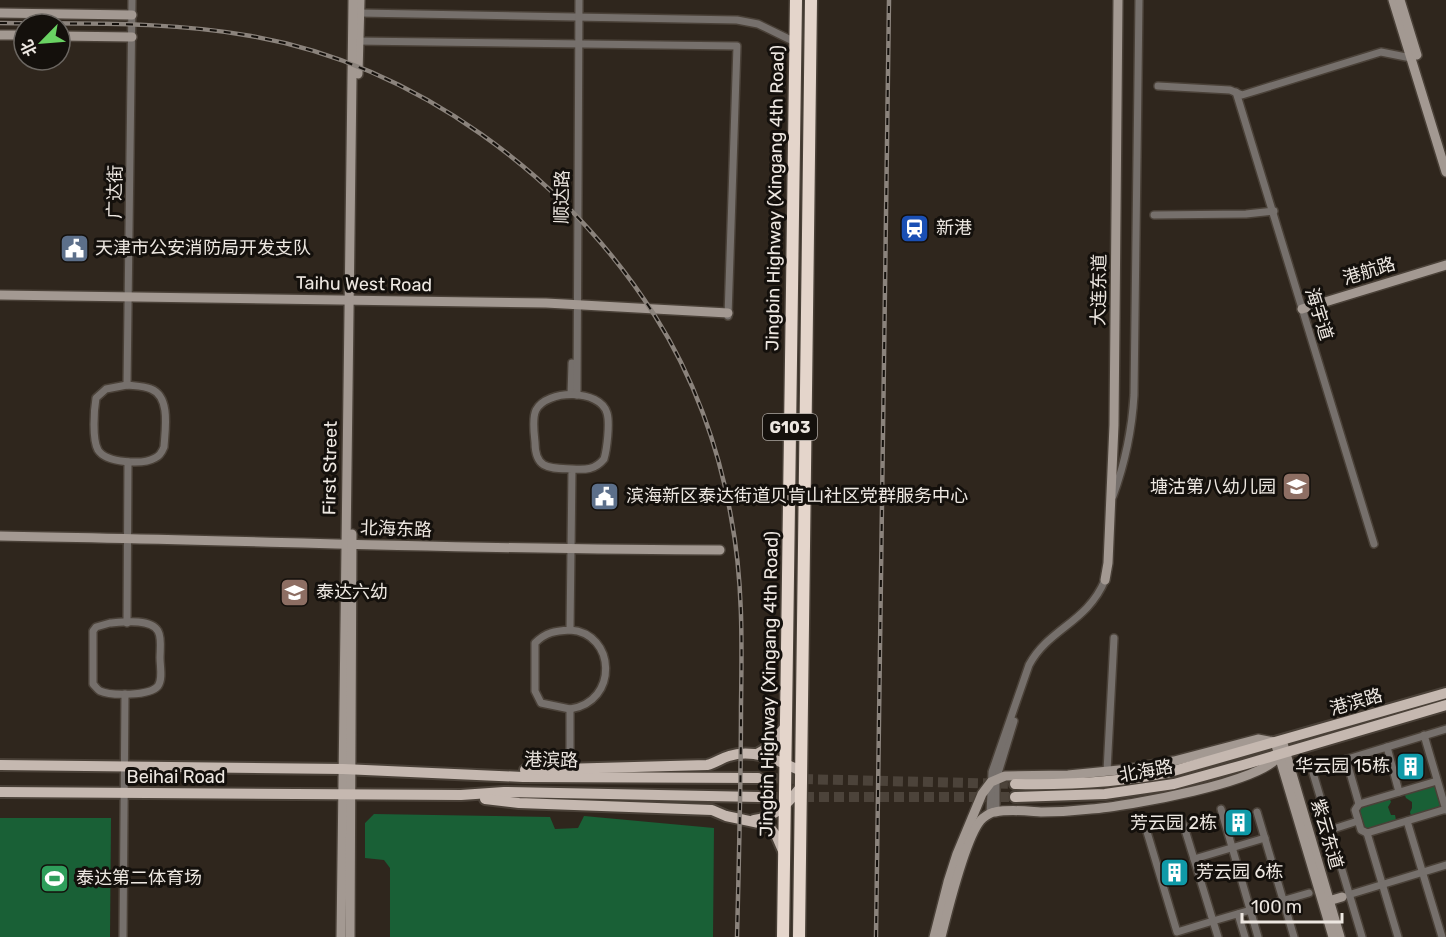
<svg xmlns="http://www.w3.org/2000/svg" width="1446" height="937" viewBox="0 0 1446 937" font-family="Rubik,'Noto Sans SC',sans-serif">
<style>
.green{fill:#196036}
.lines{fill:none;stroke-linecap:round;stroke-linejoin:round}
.primary-tunnel{stroke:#4c433a;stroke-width:10;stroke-dasharray:10 5;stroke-linecap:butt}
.street-casing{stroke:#4a4138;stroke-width:10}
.secondary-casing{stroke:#4a4138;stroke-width:12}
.primary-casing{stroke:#4a4138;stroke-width:14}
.highway-casing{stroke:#4a4138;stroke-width:15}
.street{stroke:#76706c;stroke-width:7}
.secondary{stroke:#a39992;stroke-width:9}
.primary{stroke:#c5b8b0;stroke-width:10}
.highway{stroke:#e4d5cb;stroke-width:12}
.rail-casing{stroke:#8b837c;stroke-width:4.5}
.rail{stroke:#14100c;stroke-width:2;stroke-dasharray:7;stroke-linecap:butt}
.labels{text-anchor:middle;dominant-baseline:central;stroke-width:6;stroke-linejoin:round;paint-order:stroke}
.shield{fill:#14100c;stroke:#aca6a1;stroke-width:1.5}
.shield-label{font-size:16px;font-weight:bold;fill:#ede7e1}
.street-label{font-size:18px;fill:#ede7e1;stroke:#14100c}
.poi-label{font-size:18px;fill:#ede7e1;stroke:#14100c;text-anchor:start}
</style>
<rect width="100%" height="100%" fill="#2f261d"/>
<!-- green -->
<g class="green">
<path d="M1435,784L1442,806L1411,816L1410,812L1412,808V802L1406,798L1404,793Z"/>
<path d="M1389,797L1391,802L1388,807L1391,815H1395L1396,820L1367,829L1363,826L1359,811L1361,807Z"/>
<path d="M374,814L550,817L555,829L578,828L584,816L714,828L713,937H390V868L384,860L365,858V823Z"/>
<path d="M0,818H111L110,937H0Z"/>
</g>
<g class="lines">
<!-- primary-tunnel -->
<g class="primary-tunnel">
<path d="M758,778L1015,784"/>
<path d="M759,797H1015"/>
</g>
<defs>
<g id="street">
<path d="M360,13L737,20L758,24L795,42"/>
<path d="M355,41L737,46L728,316"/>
<path d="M1158,86L1230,90L1242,95L1381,52L1411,58"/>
<path d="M1236,92L1374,544"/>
<path d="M1154,215L1246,214L1274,211"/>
<path d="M127,385L132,0"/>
<path d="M127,385C135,386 144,386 151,389C171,397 165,430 164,447C162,452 160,456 155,458C143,465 106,463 98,450C92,439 94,410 96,398L106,389Z"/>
<path d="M571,394L572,363"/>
<path d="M577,395L579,0"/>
<path d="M1113,496C1125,463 1132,430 1134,395L1139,0"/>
<path d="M110,623C122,622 151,618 158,631C162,638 160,650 160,658C160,666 163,679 158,686C150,696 111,696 100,691C97,689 96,687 93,684V631L96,627Z"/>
<path d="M127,623L128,462"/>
<path d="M570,630C616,633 619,702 570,709"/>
<path d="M1424,735L1446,810"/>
<path d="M1387,747L1399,792"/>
<path d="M1346,759L1359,804"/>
<path d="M570,768V709L541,703L535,691V643C546,632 555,631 570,630L572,469C550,468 535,470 535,442C534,433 532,418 536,410C547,389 600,389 607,413C610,423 607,449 604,459C595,470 585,470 572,469"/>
<path d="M1107,771L1114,638"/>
<path d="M1437,781L1359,804L1355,810L1361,830L1367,833L1446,809"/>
<path d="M1221,809L1258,937"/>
<path d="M996,811V780L1014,721"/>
<path d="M1257,812L1294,937"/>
<path d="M990,813L992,772L1029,665C1049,628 1087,623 1105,580"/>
<path d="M1407,821L1442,937"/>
<path d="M1330,830L1358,821"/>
<path d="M1147,832L1177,932L1213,921L1182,820"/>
<path d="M1367,833L1398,937"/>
<path d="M1194,859L1265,838"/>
<path d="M1348,895L1446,865"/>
<path d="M1238,914L1245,937"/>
<path d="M123,937L125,694"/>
<path d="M1218,937L1213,921L1309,893"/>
<path d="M1362,937L1313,773L1318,768L1446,729"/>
</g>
<g id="secondary">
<path d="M1393,0L1446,172"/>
<path d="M1400,0L1417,55"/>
<path d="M0,13L132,15"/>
<path d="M0,35H24"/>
<path d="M60,36L132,37"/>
<path d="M358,74L360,0"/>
<path d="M0,295L546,303L728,313"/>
<path d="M1302,309L1446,265"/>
<path d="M0,536C240,540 480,550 720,550"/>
<path d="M1105,580L1108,563L1114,425L1118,0"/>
<path d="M1282,740L1340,937"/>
<path d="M1325,902L1342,897"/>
<path d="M341,937L353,0"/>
<path d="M350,937L352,534"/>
<path d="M934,937L948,882L957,854L982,794L991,782L1005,776L1068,775L1129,769L1174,761L1258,739L1275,742L1333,937"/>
<path d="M941,937C947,913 967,831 983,818C987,815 991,812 995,812C1010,809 1026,811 1041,812C1057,812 1074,811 1091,809C1123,807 1268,782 1280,754"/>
</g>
<g id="primary">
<path d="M757,754L769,747L786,726"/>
<path d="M0,765L343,769L523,777L758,778"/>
<path d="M525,770L707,765C716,763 721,758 729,756C754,748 779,761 801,771"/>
<path d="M1015,784C1068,785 1118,783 1170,772L1446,693"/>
<path d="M0,792L461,795L504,792L759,797"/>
<path d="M1015,797L1105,794L1174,784L1243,765L1446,705"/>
<path d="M485,799L519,803L712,810L726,816L768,825L777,837L784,853"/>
<path d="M754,820C776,817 788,803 801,787"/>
</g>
<g id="highway">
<path d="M783,937L796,0"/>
<path d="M799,937L811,0"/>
</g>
</defs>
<!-- street casing -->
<use href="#street" class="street-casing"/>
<!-- secondary casing -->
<use href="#secondary" class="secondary-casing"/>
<!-- primary casing -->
<use href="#primary" class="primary-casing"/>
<!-- highway casing -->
<use href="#highway" class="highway-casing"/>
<!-- street -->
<use href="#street" class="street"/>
<!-- secondary -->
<use href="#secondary" class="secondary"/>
<!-- primary -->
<use href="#primary" class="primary"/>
<!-- highway -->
<use href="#highway" class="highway"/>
<defs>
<g id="rail">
<path d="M0,23C83,24 169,21 251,36C416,65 566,176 655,316C693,376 719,447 731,517C743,579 742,643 741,706C741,783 739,860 737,937"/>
<path d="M876,937L889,0"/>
</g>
</defs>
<!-- rail casing -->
<use href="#rail" class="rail-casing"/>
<!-- rail -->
<use href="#rail" class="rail"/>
</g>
<!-- icons -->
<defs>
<symbol id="station-square" viewBox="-11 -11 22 22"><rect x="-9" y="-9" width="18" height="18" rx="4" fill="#1a4fb4" stroke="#14100c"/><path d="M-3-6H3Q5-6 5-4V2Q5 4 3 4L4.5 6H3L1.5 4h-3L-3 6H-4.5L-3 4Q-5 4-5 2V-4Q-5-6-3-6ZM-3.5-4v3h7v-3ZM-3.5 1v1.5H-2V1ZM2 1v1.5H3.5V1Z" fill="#fff"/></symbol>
<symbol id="civic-square" viewBox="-11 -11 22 22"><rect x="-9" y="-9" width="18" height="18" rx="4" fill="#5c6f8a" stroke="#14100c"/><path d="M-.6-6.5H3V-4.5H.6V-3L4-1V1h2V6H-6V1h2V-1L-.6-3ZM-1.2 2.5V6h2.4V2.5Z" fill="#fff"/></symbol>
<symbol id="school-square" viewBox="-11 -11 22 22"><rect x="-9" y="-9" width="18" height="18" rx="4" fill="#8d6e63" stroke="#14100c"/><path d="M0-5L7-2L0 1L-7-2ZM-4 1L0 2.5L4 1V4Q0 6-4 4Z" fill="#fff"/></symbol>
<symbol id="building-square" viewBox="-11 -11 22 22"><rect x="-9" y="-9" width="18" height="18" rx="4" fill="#0f9aa8" stroke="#14100c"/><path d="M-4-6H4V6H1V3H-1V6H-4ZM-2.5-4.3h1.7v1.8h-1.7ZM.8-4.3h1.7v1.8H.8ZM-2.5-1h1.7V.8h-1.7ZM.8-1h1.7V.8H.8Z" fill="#fff"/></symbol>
<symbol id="stadium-square" viewBox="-11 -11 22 22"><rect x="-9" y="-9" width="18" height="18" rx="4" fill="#2e9e5b" stroke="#14100c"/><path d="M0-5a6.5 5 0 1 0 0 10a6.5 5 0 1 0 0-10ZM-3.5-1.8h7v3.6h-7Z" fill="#fff"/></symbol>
</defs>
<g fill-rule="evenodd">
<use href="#station-square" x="898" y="212" width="33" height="33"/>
<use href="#civic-square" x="58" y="232" width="33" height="33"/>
<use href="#school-square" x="1280" y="470" width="33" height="33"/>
<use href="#civic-square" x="588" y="480" width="33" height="33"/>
<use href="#school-square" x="278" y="576" width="33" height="33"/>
<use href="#building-square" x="1394" y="750" width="33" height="33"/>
<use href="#building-square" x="1222" y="806" width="33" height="33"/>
<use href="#building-square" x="1158" y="856" width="33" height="33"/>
<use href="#stadium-square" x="38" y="862" width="33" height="33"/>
</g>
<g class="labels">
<!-- shield labels -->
<rect class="shield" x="763" y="414" width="54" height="26" rx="4.5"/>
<g class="shield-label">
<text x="790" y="427">G103</text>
</g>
<!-- street labels -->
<g class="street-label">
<text transform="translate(115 192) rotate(-89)">广达街</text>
<text transform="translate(562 197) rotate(-89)">顺达路</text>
<text transform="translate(775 198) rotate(-89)">Jingbin Highway (Xingang 4th Road)</text>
<text transform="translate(1369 271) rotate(-17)">港航路</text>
<text transform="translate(364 284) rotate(1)">Taihu West Road</text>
<text transform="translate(1099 290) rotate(-89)">大连东道</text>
<text transform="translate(1319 314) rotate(73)">海宇道</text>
<text transform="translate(330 468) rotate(-89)">First Street</text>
<text transform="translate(396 529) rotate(2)">北海东路</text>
<text transform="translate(769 684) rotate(-89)">Jingbin Highway (Xingang 4th Road)</text>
<text transform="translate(1356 702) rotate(-16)">港滨路</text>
<text transform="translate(551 760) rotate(1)">港滨路</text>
<text transform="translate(1146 771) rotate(-10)">北海路</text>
<text x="176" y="777">Beihai Road</text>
<text transform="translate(1327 834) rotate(74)">紫云东道</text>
</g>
<!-- poi labels -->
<g class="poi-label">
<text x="936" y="228">新港</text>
<text x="95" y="248">天津市公安消防局开发支队</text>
<text x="1276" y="487" text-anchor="end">塘沽第八幼儿园</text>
<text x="626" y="496">滨海新区泰达街道贝肯山社区党群服务中心</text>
<text x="316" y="592">泰达六幼</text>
<text x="1390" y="766" text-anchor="end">华云园 15栋</text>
<text x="1217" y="823" text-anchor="end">芳云园 2栋</text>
<text x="1196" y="872">芳云园 6栋</text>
<text x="76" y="878">泰达第二体育场</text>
</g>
</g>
<!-- north arrow -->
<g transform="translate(42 42) rotate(245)"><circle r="28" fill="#14100c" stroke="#6b6661" stroke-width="1.5"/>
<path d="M0-4.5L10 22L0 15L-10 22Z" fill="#6ad363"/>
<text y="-9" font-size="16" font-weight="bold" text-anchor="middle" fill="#ede7e1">北</text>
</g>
<!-- scale -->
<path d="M1242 913v9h100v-9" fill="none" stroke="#ede7e1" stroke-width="3"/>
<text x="1251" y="913" font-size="18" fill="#ede7e1" stroke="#14100c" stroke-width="4.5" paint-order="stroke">100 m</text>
</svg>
